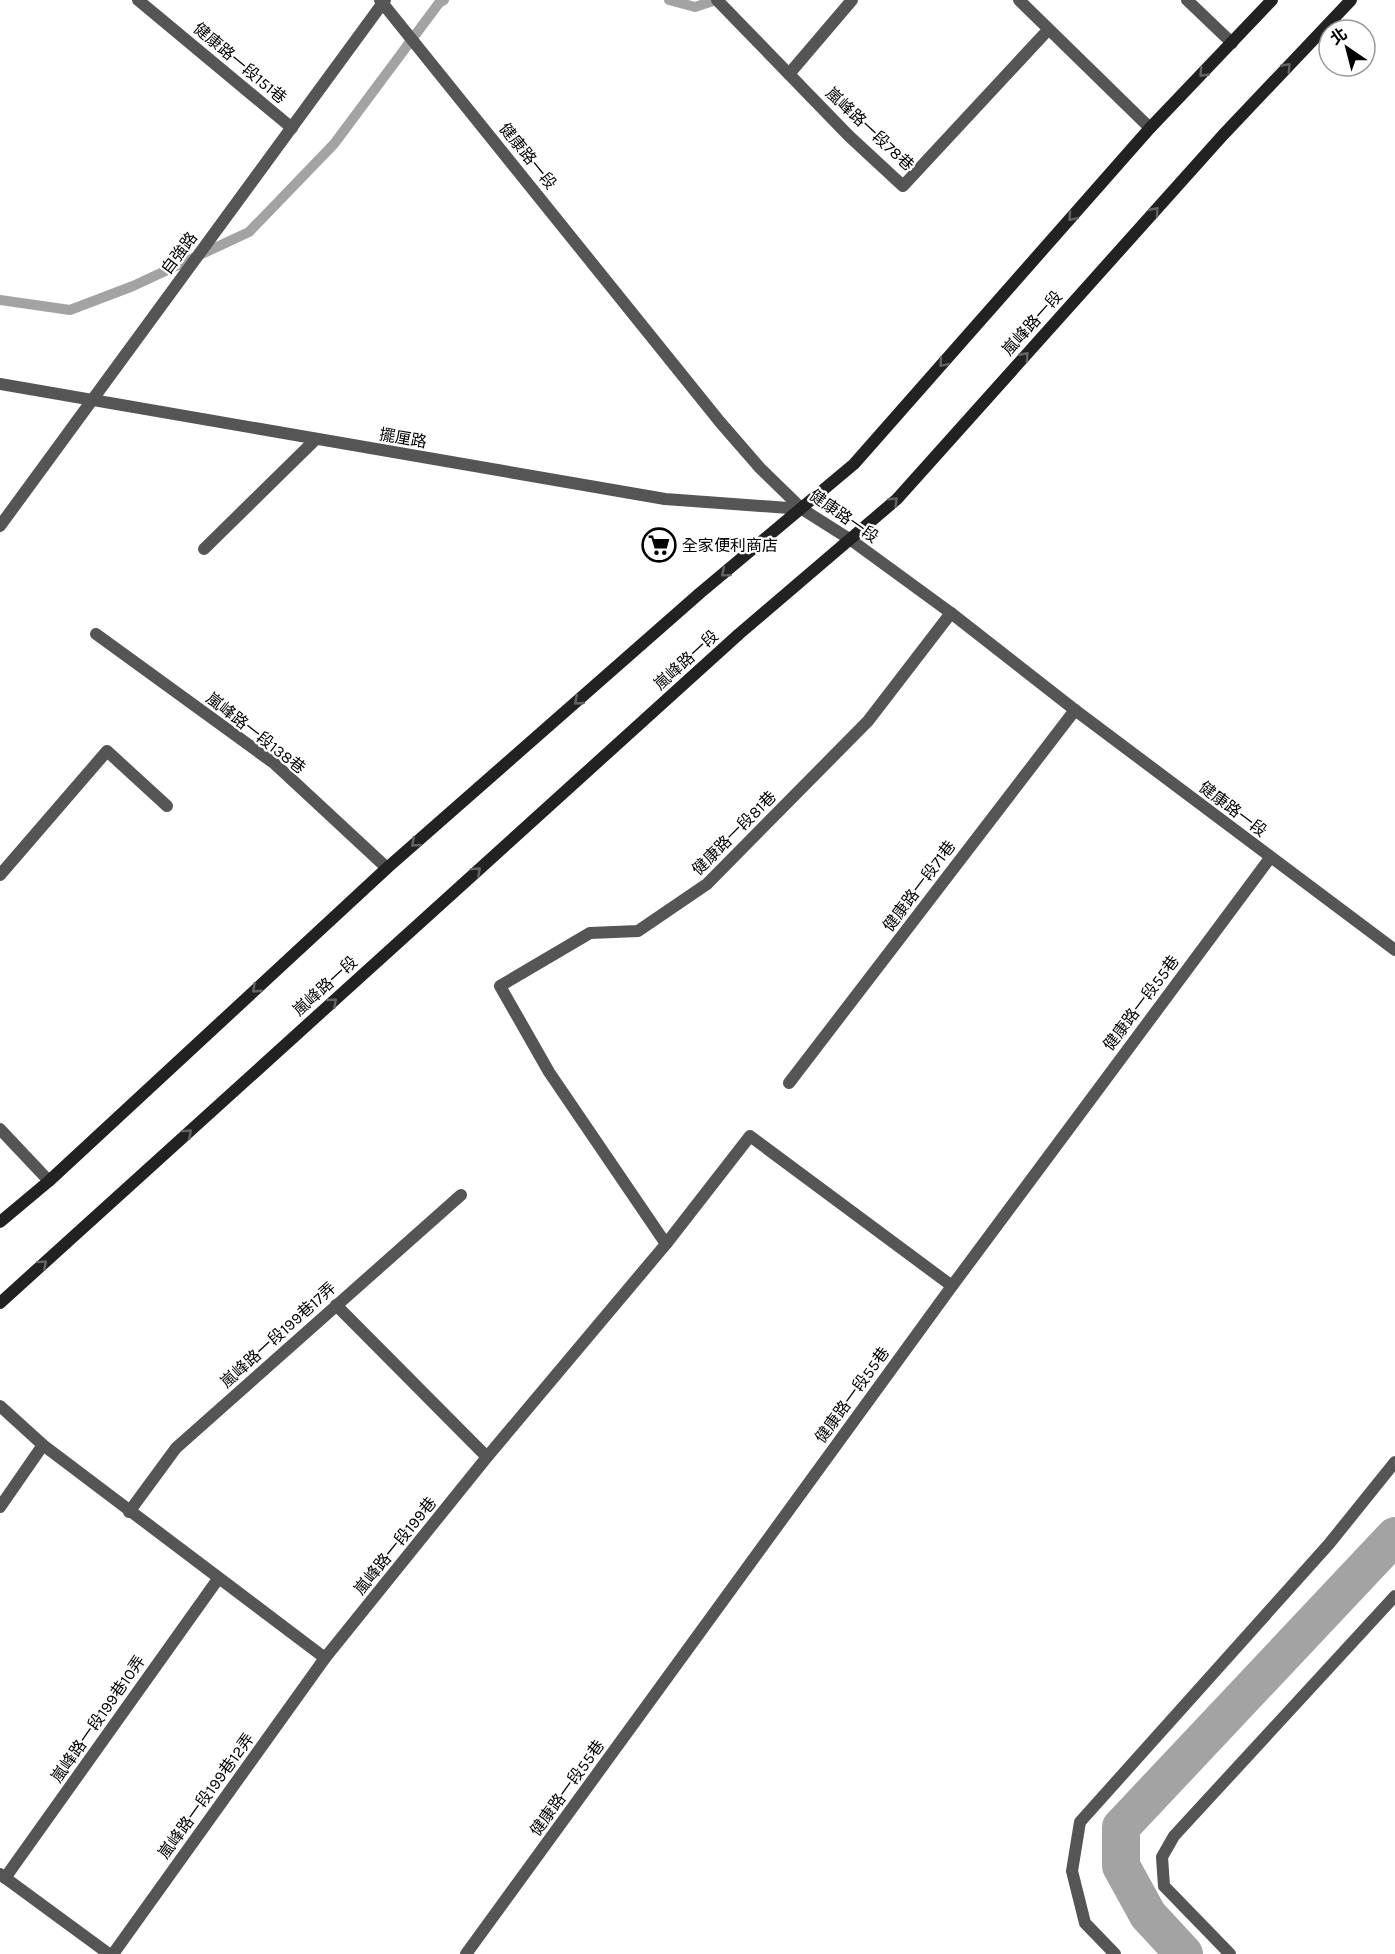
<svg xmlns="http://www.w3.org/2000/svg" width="1395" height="1954" viewBox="0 0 1395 1954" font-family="Karla,'Noto Sans TC',sans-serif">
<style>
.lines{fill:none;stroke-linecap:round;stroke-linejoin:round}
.stream{stroke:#a3a3a3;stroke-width:10}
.canal{stroke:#a3a3a3;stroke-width:38}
.lane{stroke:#555;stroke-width:12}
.street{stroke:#555;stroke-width:12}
.secondary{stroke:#222;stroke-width:12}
.oneway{stroke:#646464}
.labels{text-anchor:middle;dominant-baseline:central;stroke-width:4.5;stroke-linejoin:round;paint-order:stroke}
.street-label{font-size:16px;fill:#000;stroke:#fff}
.poi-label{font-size:16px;fill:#000;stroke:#fff;text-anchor:start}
</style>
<rect width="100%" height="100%" fill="#fff"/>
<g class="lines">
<!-- stream -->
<g class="stream">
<path d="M669,0L695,7L716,0"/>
<path d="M0,300L70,310L133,286L249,232L334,144L439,3L444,0"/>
</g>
<!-- canal -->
<path class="canal" d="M1184,1954L1148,1915L1121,1866V1827L1395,1536"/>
<!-- lane -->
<g class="lane">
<path d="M138,0L292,128"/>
<path d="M717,0L849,136L903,186L1048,30"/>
<path d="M1019,0L1150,128"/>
<path d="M1187,0L1232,43"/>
<path d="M789,74L852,0"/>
<path d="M204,549L315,440"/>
<path d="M96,634L275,764L387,868"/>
<path d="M0,875L107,751L167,806"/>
<path d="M789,1083L1075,710"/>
<path d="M0,1129L49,1181"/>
<path d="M666,1244L549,1072L500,986L590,933L638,931L707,884L868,721L951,613"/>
<path d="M336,1305L487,1457"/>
<path d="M0,1507L43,1445"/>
<path d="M129,1512L176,1448L461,1195"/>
<path d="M0,1874L109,1954"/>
<path d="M5,1878L218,1579"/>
<path d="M113,1954L325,1658L487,1457L666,1244L750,1136L952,1286"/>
<path d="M466,1954L952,1286L1270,858"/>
<path d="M1115,1954L1085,1923L1072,1871L1080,1822L1329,1544L1395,1462"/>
<path d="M1230,1954L1164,1886L1162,1857L1174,1836L1395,1596"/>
</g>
<!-- street -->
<g class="street">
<path d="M380,0L720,422L760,468L802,509L851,540L951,613L1075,710L1395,950"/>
<path d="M0,384L665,499L802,509"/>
<path d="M0,526L385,0"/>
<path d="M0,1406L43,1445L325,1658"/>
</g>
<!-- secondary -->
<g class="secondary">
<path d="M0,1222L49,1181L387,868L700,593L854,464L1150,128L1272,0"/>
<path d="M0,1303L739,634L897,499L1223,135L1351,0"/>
</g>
</g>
<!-- one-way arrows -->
<defs><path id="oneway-chevron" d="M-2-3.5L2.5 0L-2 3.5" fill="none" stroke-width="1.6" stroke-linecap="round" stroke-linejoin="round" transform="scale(1.5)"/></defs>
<g class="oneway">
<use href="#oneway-chevron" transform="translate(1287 67) rotate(-47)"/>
<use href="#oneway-chevron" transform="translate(1203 73) rotate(134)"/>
<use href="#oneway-chevron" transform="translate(1155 211) rotate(-48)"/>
<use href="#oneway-chevron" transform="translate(1072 217) rotate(131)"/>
<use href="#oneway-chevron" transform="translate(1025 356) rotate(-48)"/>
<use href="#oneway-chevron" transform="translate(943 363) rotate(131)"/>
<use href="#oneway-chevron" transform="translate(894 501) rotate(-44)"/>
<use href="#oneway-chevron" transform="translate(725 573) rotate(140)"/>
<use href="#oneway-chevron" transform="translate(578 701) rotate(139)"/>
<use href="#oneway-chevron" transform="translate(415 843) rotate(139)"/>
<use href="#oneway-chevron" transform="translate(477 871) rotate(-42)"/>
<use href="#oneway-chevron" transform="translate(256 989) rotate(137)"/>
<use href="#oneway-chevron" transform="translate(333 1002) rotate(-42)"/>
<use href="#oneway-chevron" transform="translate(188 1133) rotate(-42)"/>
<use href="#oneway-chevron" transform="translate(43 1264) rotate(-42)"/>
</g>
<!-- icons -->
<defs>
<symbol id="supermarket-ring" viewBox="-11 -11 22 22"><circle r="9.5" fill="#fff" stroke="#000" stroke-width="1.5"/><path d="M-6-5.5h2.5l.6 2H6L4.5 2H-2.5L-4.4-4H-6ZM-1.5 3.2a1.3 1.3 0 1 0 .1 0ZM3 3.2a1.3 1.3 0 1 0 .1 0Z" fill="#000"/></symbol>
</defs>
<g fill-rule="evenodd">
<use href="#supermarket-ring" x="640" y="526" width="38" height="38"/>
</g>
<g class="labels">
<!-- street labels -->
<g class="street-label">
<text transform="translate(240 63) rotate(40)">健康路一段151巷</text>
<text transform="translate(870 129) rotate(43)">嵐峰路一段78巷</text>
<text transform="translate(528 156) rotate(51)">健康路一段</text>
<text transform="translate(179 253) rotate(-53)">自強路</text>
<text transform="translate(1032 323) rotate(-48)">嵐峰路一段</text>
<text transform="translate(403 438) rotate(10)">擺厘路</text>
<text transform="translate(844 516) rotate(35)">健康路一段</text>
<text transform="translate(686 660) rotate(-42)">嵐峰路一段</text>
<text transform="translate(256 733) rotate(38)">嵐峰路一段138巷</text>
<text transform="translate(1233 809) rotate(37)">健康路一段</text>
<text transform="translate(734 833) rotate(-45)">健康路一段81巷</text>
<text transform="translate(919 886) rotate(-53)">健康路一段71巷</text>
<text transform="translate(325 986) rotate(-42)">嵐峰路一段</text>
<text transform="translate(1141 1003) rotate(-53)">健康路一段55巷</text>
<text transform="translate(278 1335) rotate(-42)">嵐峰路一段199巷17弄</text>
<text transform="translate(852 1395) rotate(-54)">健康路一段55巷</text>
<text transform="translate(395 1546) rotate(-51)">嵐峰路一段199巷</text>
<text transform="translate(98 1719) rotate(-55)">嵐峰路一段199巷10弄</text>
<text transform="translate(567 1788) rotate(-54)">健康路一段55巷</text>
<text transform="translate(206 1796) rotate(-54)">嵐峰路一段199巷12弄</text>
</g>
<!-- poi labels -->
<g class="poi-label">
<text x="682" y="545">全家便利商店</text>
</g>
</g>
<!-- north arrow -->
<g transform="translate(1347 48) rotate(325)"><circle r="28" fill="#ffffff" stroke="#999999" stroke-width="1.5"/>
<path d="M0-4.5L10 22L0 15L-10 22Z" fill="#000000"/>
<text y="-9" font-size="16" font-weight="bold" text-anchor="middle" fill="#000000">北</text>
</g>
</svg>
